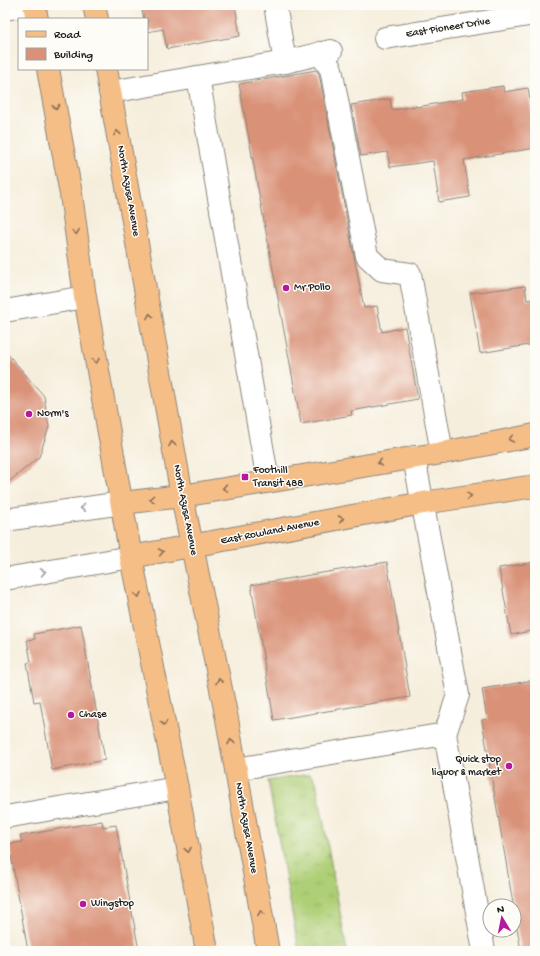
<svg xmlns="http://www.w3.org/2000/svg" width="540" height="956" viewBox="0 0 540 956" font-family="'Gochi Hand',sans-serif">
<style>
.grass{fill:url(#grass-tufts);stroke:#667649}
.building{fill:#d99177}
.lines{fill:none;stroke-linecap:round;stroke-linejoin:round}
.minor-casing{stroke:#89857c;stroke-width:24}
.major-casing{stroke:#89857c;stroke-width:24}
.minor{stroke:#fff;stroke-width:22}
.major{stroke:#f6be87;stroke-width:22}
.oneway{stroke:#896d52}
.oneway2{stroke:#999}
.poi-dot{fill:#b5179e;stroke:#fdfcf7;stroke-width:1.5}
.labels{text-anchor:middle;dominant-baseline:central;stroke-width:3;stroke-linejoin:round;paint-order:stroke}
.street-label{font-size:11px;fill:#1c1c1c;stroke:#fdfcf7}
.poi-label{font-size:11px;fill:#1c1c1c;stroke:#fdfcf7;text-anchor:start}
</style>
<defs>
<pattern id="grass-tufts" width="24" height="20" patternUnits="userSpaceOnUse"><rect width="24" height="20" fill="#afcf76"/><path d="M3 7l-1-3M5 7V3M7 7l1-3M15 17l-1-3M17 17v-4M19 17l1-3" fill="none" stroke="#96b166"/></pattern>
</defs>
<rect width="100%" height="100%" fill="#fdfcf7"/>
<filter id="ink" filterUnits="userSpaceOnUse"><feTurbulence type="fractalNoise" baseFrequency=".025" numOctaves="2"/><feDisplacementMap in="SourceGraphic" scale="8" xChannelSelector="R" yChannelSelector="G"/><feConvolveMatrix kernelMatrix="1 2 1 2 8 2 1 2 1" color-interpolation-filters="sRGB"/></filter>
<filter id="wash" filterUnits="userSpaceOnUse"><feTurbulence type="fractalNoise" baseFrequency=".012" numOctaves="4" result="noise"/><feDisplacementMap in="SourceGraphic" scale="16" xChannelSelector="R" yChannelSelector="G"/><feGaussianBlur stdDeviation="0.9" result="paint"/><feColorMatrix in="noise" values="0 0 0 0 0 0 0 0 0 0 0 0 0 0 0 0 0 1.4 0 .05"/><feComposite in="paint" operator="in"/></filter>
<g filter="url(#wash)">
<rect width="100%" height="100%" fill="#f6eedc"/>
<!-- grass -->
<path class="grass" d="M309,774L316,781L347,951H299L268,781Z"/>
<g id="blocks">
<!-- building -->
<g class="building">
<path d="M141,5H235L240,36L167,49L163,29L147,32V19H144Z"/>
<path d="M316,70L319,74L364,308L377,306L382,332L405,327L418,399L351,411L352,415L301,424L239,84Z"/>
<path d="M503,86L504,92L528,88L535,133V148L464,160L470,197L439,202L433,161L390,167L387,152L361,156L351,105L390,99L392,110L416,106L417,107L463,99L462,92Z"/>
<path d="M525,286L527,300L535,299V344L480,353L470,293Z"/>
<path d="M5,351L44,396L49,427L39,457L5,485Z"/>
<path d="M387,562L410,697L274,720L251,585Z"/>
<path d="M535,562V630L511,635L499,568Z"/>
<path d="M81,625L105,760L52,770L40,701L34,702L27,663L31,662L27,640L35,639L34,634Z"/>
<path d="M535,680V951H521L482,720L487,719L482,689Z"/>
<path d="M102,821L103,827L116,825L139,951H28L9,844L22,842L20,836Z"/>
</g>
</g>
</g>
<g filter="url(#ink)">
<use href="#blocks" fill-opacity="0" stroke="#89857c" stroke-width="1"/>
<g class="lines">
<defs>
<g id="minor">
<path d="M275,5L285,62"/>
<path d="M5,9L27,5"/>
<path d="M385,38L535,14"/>
<path d="M320,53L331,69L367,256L382,270L410,274L442,453"/>
<path d="M198,77L268,481"/>
<path d="M110,92L285,62L331,51"/>
<path d="M5,311L85,297"/>
<path d="M5,520L122,503"/>
<path d="M5,579L131,557"/>
<path d="M445,734L484,951"/>
<path d="M236,769L445,734L458,695L414,457"/>
<path d="M5,817L177,788"/>
</g>
<g id="major">
<path d="M34,5L37,19"/>
<path d="M94,5L97,19"/>
<path d="M48,69L71,194L85,297L131,557L177,788L207,951"/>
<path d="M106,69L182,496L227,719L268,951"/>
<path d="M122,503L182,496L442,453L535,435"/>
<path d="M131,557L423,503L535,486"/>
</g>
</defs>
<!-- minor casing -->
<use href="#minor" class="minor-casing"/>
<!-- major casing -->
<use href="#major" class="major-casing"/>
<!-- minor -->
<use href="#minor" class="minor"/>
<!-- major -->
<use href="#major" class="major"/>
</g>
<!-- one-way arrows -->
<defs><path id="oneway-chevron" d="M-2-3.5L2.5 0L-2 3.5" fill="none" stroke-width="1.6" stroke-linecap="round" stroke-linejoin="round"/></defs>
<g class="oneway">
<use href="#oneway-chevron" transform="translate(56 107) rotate(80)"/>
<use href="#oneway-chevron" transform="translate(117 133) rotate(-100)"/>
<use href="#oneway-chevron" transform="translate(76 232) rotate(82)"/>
<use href="#oneway-chevron" transform="translate(150 316) rotate(-100)"/>
<use href="#oneway-chevron" transform="translate(96 361) rotate(80)"/>
<use href="#oneway-chevron" transform="translate(511 439) rotate(170)"/>
<use href="#oneway-chevron" transform="translate(172 444) rotate(-100)"/>
<use href="#oneway-chevron" transform="translate(380 463) rotate(171)"/>
<use href="#oneway-chevron" transform="translate(225 488) rotate(170)"/>
<use href="#oneway-chevron" transform="translate(469 496) rotate(-9)"/>
<use href="#oneway-chevron" transform="translate(152 499) rotate(173)"/>
<use href="#oneway-chevron" transform="translate(341 519) rotate(-11)"/>
<use href="#oneway-chevron" transform="translate(161 552) rotate(-10)"/>
<use href="#oneway-chevron" transform="translate(138 595) rotate(79)"/>
<use href="#oneway-chevron" transform="translate(219 681) rotate(-101)"/>
<use href="#oneway-chevron" transform="translate(164 723) rotate(79)"/>
<use href="#oneway-chevron" transform="translate(231 742) rotate(-100)"/>
<use href="#oneway-chevron" transform="translate(188 850) rotate(80)"/>
<use href="#oneway-chevron" transform="translate(261 913) rotate(-100)"/>
</g>
<g class="oneway2">
<use href="#oneway-chevron" transform="translate(83 508) rotate(172)"/>
<use href="#oneway-chevron" transform="translate(43 572) rotate(-10)"/>
</g>
</g>
<!-- markers -->
<g class="poi-dot">
<circle cx="286" cy="288" r="4"/>
<circle cx="29" cy="414" r="4"/>
<rect x="241" y="473" width="8" height="8" rx="2"/>
<circle cx="71" cy="715" r="4"/>
<circle cx="509" cy="766" r="4"/>
<circle cx="83" cy="904" r="4"/>
</g>
<g class="labels">
<!-- street labels -->
<g class="street-label">
<text transform="translate(448 28) rotate(-9)">East Pioneer Drive</text>
<text transform="translate(128 191) rotate(80)">North Azusa Avenue</text>
<text transform="translate(185 510) rotate(79)">North Azusa Avenue</text>
<text transform="translate(270 532) rotate(-11)">East Rowland Avenue</text>
<text transform="translate(246 828) rotate(80)">North Azusa Avenue</text>
</g>
<!-- poi labels -->
<g class="poi-label">
<text x="294" y="288">Mr Pollo</text>
<text x="37" y="414">Norm's</text>
<text x="253" y="471">Foothill<tspan x="253" dy="13">Transit 488</tspan></text>
<text x="79" y="715">Chase</text>
<text x="501" y="760" text-anchor="end">Quick stop<tspan x="501" dy="13">liquor &amp; market</tspan></text>
<text x="91" y="904">Wingstop</text>
</g>
</g>
<!-- margin -->
<rect width="540" height="956" fill="none" stroke="#fdfcf7" stroke-width="20"/>
<!-- legend -->
<rect x="18" y="18" width="130" height="52" fill="#fdfcf7" stroke="#a3a29f"/>
<rect x="26" y="31" width="20" height="6" fill="#f6be87" stroke="#a3a29f"/>
<text x="54" y="38" font-size="12" fill="#1c1c1c">Road</text>
<rect x="26" y="48" width="20" height="12" fill="#d99177" stroke="#a3a29f"/>
<text x="54" y="58" font-size="12" fill="#1c1c1c">Building</text>
<!-- north arrow -->
<g transform="translate(502 918) rotate(350)"><circle r="19" fill="#fdfcf7" stroke="#a3a29f"/>
<path d="M0-3L7 15L0 10L-7 15Z" fill="#b5179e"/>
<text y="-6" font-size="11" font-weight="bold" text-anchor="middle" fill="#1c1c1c">N</text>
</g>
</svg>
